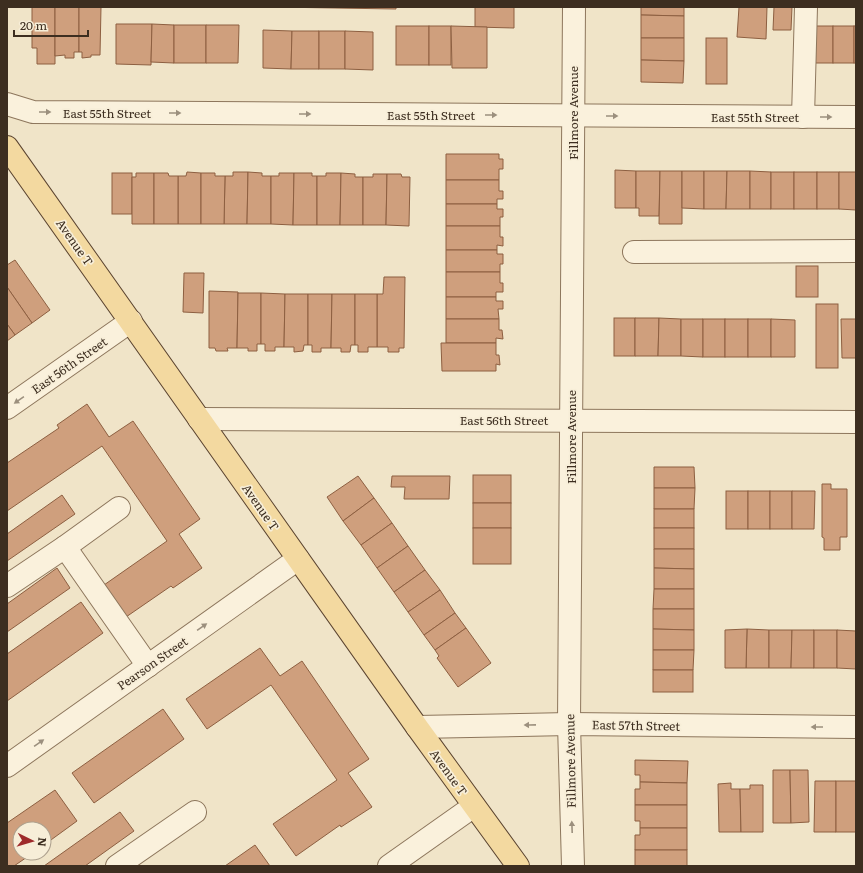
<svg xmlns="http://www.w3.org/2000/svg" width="863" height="873" viewBox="0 0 863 873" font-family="Literata,serif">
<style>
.building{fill:#cf9f7d;stroke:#8d5f41}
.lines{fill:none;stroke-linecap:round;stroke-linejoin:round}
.minor-casing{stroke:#8d765c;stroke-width:24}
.major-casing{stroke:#5b4430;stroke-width:24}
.minor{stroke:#faf1dc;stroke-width:22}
.major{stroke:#f3d9a0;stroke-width:22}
.oneway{fill:#9c907e}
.labels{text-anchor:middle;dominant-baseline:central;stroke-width:3.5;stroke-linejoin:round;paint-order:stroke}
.street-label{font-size:12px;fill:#3d2e20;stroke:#f7eed8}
</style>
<rect width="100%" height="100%" fill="#f0e4c8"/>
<!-- building -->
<g class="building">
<path d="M32,7H55V64H37V48H32Z"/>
<path d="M55,7H79V52H74V58H65V55L55,56Z"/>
<path d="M79,7H101L100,55H91V57L82,58V52H79Z"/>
<path d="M275,7H396V9Z"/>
<path d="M475,7H514V28L475,27Z"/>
<path d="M641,7H684V16L641,15Z"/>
<path d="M739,7H767L766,39L737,37Z"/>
<path d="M774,7H792L791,30H773Z"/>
<path d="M641,15L684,16V38H641Z"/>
<path d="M116,24H152L151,65L116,64Z"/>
<path d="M152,24L174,25V63L151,62Z"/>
<rect x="174" y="25" width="32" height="38"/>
<path d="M206,25H239L238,63H206Z"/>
<rect x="396" y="26" width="33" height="39"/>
<rect x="429" y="26" width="22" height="39"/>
<path d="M451,26L487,27V68H452Z"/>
<rect x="814" y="26" width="19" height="37"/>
<rect x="833" y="26" width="21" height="37"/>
<rect x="854" y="26" width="2" height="37"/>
<path d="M263,30L292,31L291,69L263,68Z"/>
<path d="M292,31H319V69H291Z"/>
<rect x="319" y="31" width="26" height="38"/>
<path d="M345,31L373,32V70L345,69Z"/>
<path d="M641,38H684V61L641,60Z"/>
<rect x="706" y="38" width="21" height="46"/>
<path d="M641,60L684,61L683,83L641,82Z"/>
<path d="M446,154H499V159H503V169H499V180H446Z"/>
<path d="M615,170L636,171V208H615Z"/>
<path d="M636,171H660L659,216H639V208H636Z"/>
<path d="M660,171H682V224H659Z"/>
<path d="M682,171H704V209L682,208Z"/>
<path d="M704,171H727L726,209H704Z"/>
<path d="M727,171H750V209H726Z"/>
<path d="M750,171L771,172V209H750Z"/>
<path d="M187,172L201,173V224H178V176H186Z"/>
<path d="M233,172H248L247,224H224L225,176H233Z"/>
<path d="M248,172L262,173V176H271V224H247Z"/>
<rect x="771" y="172" width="23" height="37"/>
<rect x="794" y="172" width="23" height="37"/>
<rect x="817" y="172" width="22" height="37"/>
<path d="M839,172H856V210L839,209Z"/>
<rect x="112" y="173" width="20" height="41"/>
<path d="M136,173H154V224H132V177H136Z"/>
<path d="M154,173H168L169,176H178V224H154Z"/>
<path d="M201,173H215V176H225L224,224H201Z"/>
<path d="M279,173H294L293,225L271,224V176H279Z"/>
<path d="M294,173H312V176H317V225H293Z"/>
<path d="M326,173H341L340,225H317V176H326Z"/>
<path d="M341,173L355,174V177H363V225H340Z"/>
<path d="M373,174H387L386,225H363V177H373Z"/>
<path d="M387,174H401L402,177H410L409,226L386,225Z"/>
<path d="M446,180H499V191H503V199H497V204H446Z"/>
<path d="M446,204H497V209H503V217H500V226H446Z"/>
<path d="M446,226H500V237H503V246L497,245V250H446Z"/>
<path d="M446,250H497V254H503V264H500V272H446Z"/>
<path d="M15,260L50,310L32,323L7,287V265Z"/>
<rect x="796" y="266" width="22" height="31"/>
<path d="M446,272H500V283H503V292H496V297H446Z"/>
<path d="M184,273H204L203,313L183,312Z"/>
<path d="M384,277H405L404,348H399V352H388V347H377V294H383Z"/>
<path d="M7,287L32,323L15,335L7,324Z"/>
<path d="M209,291L238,292L237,348H227L228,351H216L215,348H209Z"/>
<path d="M238,293H261V344H257V351H248V348H237Z"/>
<path d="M261,293L285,294L284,347H275V351H265V344H261Z"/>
<path d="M285,294H308V345H304L303,351L294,352V347H284Z"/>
<path d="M308,294H332L331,348H321V352H312V345H308Z"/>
<path d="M332,294H355V345H351L350,352H341V348H331Z"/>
<path d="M355,294H377V347H368V352H358V345H355Z"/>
<path d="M446,297H496V301H503V309H498L499,319H446Z"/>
<rect x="816" y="304" width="22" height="64"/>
<rect x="614" y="318" width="21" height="38"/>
<path d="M635,318H659L658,356H635Z"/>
<path d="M659,318L681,319V356H658Z"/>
<path d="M446,319H499V330H502L503,339L496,338V343H446Z"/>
<path d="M681,319H703V357L681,356Z"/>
<rect x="703" y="319" width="22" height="38"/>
<rect x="725" y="319" width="23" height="38"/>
<rect x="748" y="319" width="23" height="38"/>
<path d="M771,319L795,320V357H771Z"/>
<path d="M841,319H856V358H842Z"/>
<path d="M7,324L15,335L7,341Z"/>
<path d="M441,343H496V355H499L500,365L496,364V371H442Z"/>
<path d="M87,404L109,437L133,421L200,519L179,534L202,568L173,588L171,586L126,617L104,585L167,541L102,446L7,511V463L59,428L57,425Z"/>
<path d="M654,467H694L695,488H654Z"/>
<rect x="473" y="475" width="38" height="28"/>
<path d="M358,476L374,498L343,521L327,497Z"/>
<path d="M392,476H450L449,499H404L405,487H391Z"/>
<path d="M822,484H831V489H847V537H840V550H824V538L822,537Z"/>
<path d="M654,488H695L694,509H654Z"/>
<rect x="726" y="491" width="22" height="38"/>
<rect x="748" y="491" width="22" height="38"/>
<rect x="770" y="491" width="22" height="38"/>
<path d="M792,491H815L814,529H792Z"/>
<path d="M62,495L75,514L7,561V534Z"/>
<path d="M374,498L392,523L361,545L343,521Z"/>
<rect x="473" y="503" width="38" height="25"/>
<rect x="654" y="509" width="40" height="19"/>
<path d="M392,523L408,546L377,568L361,545Z"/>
<rect x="473" y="528" width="38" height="36"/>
<rect x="654" y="528" width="40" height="21"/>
<path d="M408,546L425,570L394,592L377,568Z"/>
<path d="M654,549H694V569L654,568Z"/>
<path d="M57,568L70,588L7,632V604Z"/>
<path d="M654,568L694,569V589H654Z"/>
<path d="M425,570L440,590L408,612L394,592Z"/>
<path d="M654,589H694V609H653Z"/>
<path d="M440,590L455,613L424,635L408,612Z"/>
<path d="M81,602L103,633L7,701V654Z"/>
<path d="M653,609H694V630L653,629Z"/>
<path d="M455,613L466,628L435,650L424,635Z"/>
<path d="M466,628L491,663L458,687L437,658L439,656L435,650Z"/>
<path d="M653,629L694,630V650H653Z"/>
<path d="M747,629L769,630V668H746Z"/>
<path d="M747,629L746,668H725V630Z"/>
<path d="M769,630H792L791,668H769Z"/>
<path d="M792,630H814V668H791Z"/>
<rect x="814" y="630" width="23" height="38"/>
<path d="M837,630L856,631V669L837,668Z"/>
<path d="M260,648L280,676L302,661L369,759L348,773L372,807L341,827L340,825L296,856L273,824L337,780L271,685L207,729L186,699Z"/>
<path d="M653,650H694L693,670H653Z"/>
<rect x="653" y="670" width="40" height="22"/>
<path d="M163,709L184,739L94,803L72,773Z"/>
<path d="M635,760L688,761L687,783L640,782V775H635Z"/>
<path d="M773,770H790L791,823H773Z"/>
<path d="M790,770H808L809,822L791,823Z"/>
<path d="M815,781H836V832H814Z"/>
<rect x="836" y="781" width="20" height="51"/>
<path d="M640,782L687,783V805H635V789H640Z"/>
<path d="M731,783V789H740L741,832H719L718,784Z"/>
<path d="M750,785H763V832H741L740,789H750Z"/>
<path d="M55,790L77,821L44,845V829H20V853H33L14,866H7V823Z"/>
<path d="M635,805H687V828H640V821H635Z"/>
<path d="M120,812L134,831L85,866H44Z"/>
<path d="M640,828H687V850H635V835H640Z"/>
<path d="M255,845L270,866H225Z"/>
<rect x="635" y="850" width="52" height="16"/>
</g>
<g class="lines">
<defs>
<g id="minor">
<path d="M7,104L33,112L856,117"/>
<path d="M803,117L806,7"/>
<path d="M634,252L856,251"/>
<path d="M7,408L131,321"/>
<path d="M199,419L856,422"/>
<path d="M65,547L119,508"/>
<path d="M7,586L65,547L148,666"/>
<path d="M417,727L569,724L856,727"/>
<path d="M7,766L298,559"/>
<path d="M117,866L195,812"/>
<path d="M389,866L474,806"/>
<path d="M573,866L569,724L574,7"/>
</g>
<path id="major" d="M7,147L417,727L518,866"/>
</defs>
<!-- minor casing -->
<use href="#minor" class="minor-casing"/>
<!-- major casing -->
<use href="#major" class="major-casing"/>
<!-- minor -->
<use href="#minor" class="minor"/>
<!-- major -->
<use href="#major" class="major"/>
</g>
<!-- one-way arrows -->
<defs><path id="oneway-solid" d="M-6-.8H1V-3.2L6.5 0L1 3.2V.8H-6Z"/></defs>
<g class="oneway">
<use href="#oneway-solid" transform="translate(45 112)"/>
<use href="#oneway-solid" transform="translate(175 113)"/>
<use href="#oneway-solid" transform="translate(305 114)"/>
<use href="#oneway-solid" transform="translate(491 115)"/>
<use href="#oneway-solid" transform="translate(612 116)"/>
<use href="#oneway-solid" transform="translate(826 117)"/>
<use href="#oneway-solid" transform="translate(19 400) rotate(145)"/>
<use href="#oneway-solid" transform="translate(202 627) rotate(-35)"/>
<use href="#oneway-solid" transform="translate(530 725) rotate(179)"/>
<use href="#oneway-solid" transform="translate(817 727) rotate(-180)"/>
<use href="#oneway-solid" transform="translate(39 743) rotate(-35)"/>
<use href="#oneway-solid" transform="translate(572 827) rotate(-92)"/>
</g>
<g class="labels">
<!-- street labels -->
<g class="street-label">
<text x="107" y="113">East 55th Street</text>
<text transform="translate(573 113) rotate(-90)">Fillmore Avenue</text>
<text x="431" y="115">East 55th Street</text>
<text x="755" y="117">East 55th Street</text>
<text transform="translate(75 242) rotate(55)">Avenue T</text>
<text transform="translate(69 365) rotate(-35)">East 56th Street</text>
<text x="504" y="420">East 56th Street</text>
<text transform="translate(571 437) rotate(-90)">Fillmore Avenue</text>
<text transform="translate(261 507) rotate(55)">Avenue T</text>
<text transform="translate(152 663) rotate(-35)">Pearson Street</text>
<text transform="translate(636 725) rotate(1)">East 57th Street</text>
<text transform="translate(570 761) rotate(-91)">Fillmore Avenue</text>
<text transform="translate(449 772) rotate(54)">Avenue T</text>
</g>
</g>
<!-- border -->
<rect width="863" height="873" fill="none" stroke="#3d2e20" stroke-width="16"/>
<!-- north arrow -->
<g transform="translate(32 841) rotate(95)"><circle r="19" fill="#f7eed8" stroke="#ada18e"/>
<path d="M0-3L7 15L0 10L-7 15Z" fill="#9e2a2b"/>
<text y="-6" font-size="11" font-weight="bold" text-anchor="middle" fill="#3d2e20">N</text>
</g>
<!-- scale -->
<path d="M14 30v6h74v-6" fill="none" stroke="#3d2e20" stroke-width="2"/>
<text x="20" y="30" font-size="12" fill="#3d2e20" stroke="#f7eed8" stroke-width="3" paint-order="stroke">20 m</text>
</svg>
